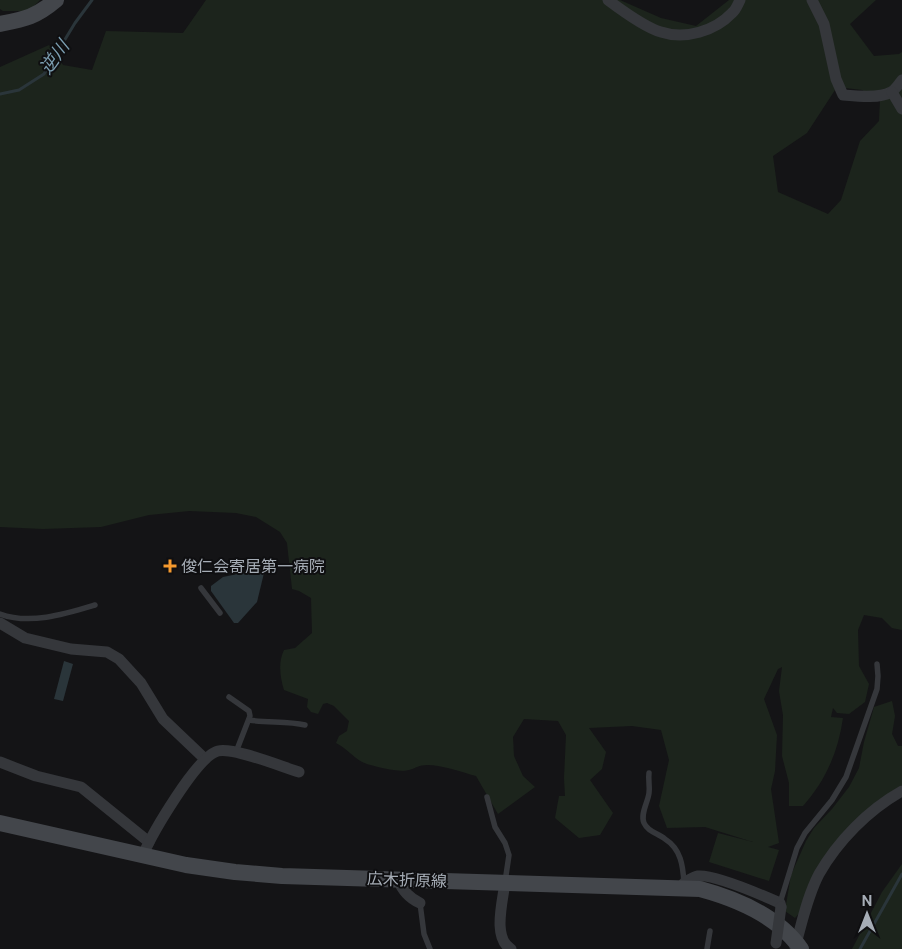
<svg xmlns="http://www.w3.org/2000/svg" width="902" height="949" viewBox="0 0 902 949" font-family="'Public Sans','Noto Sans JP',sans-serif">
<style>
.green{fill:#1c241c;fill-rule:evenodd}
.water{fill:#2a353a}
.lines{fill:none;stroke-linecap:round;stroke-linejoin:round}
.stream{stroke:#2a353a;stroke-width:3}
.service{stroke:#35373b;stroke-width:5.5}
.minor{stroke:#35373b;stroke-width:11}
.secondary{stroke:#43464b;stroke-width:16}
.minor-bridge{stroke:#35373b;stroke-width:11}
.poi-dot{fill:#f4992e;stroke:#0f0f11;stroke-width:2}
.labels{text-anchor:middle;dominant-baseline:central;stroke-width:4;stroke-linejoin:round;paint-order:stroke}
.poi-label{font-size:16px;fill:#a6adb6;stroke:#0f0f11;text-anchor:start}
.street-label{font-size:16px;fill:#a6adb6;stroke:#0f0f11}
.water-label{font-size:18px;font-style:italic;fill:#7c9fb2;stroke:#0f0f11}
</style>
<rect width="100%" height="100%" fill="#141416"/>
<!-- green -->
<g class="green">
<path d="M0,0H40L29,11H3L0,9Z"/>
<path d="M206,0H620L661,18L696,26L729,0H876L850,24L874,56L899,54L902,52V630L892,628L882,618L864,615L858,630L859,666L869,684L865,702L849,714L837,713L833,708L831,717L843,718C838,752 826,780 803,806H789V783L782,756L783,715L779,691L782,667L778,669L764,699L777,735L775,771L771,789L779,843L768,847L779,850L769,881L709,862L718,833L753,842L705,827L667,828L659,806L669,760L661,730L632,726L589,728L606,752L602,769L590,780L613,813L600,835L579,838L555,818L559,796H565L564,778L566,735L558,721L524,719L513,737L514,756L523,776L535,787L498,814L476,776C461,772 443,765 427,765C419,765 416,768 409,770C400,773 377,767 367,764C355,760 348,749 336,743L339,736L347,731L349,721L334,706L327,703L323,704L318,714L311,712L307,707L308,699L284,690C280,677 278,662 284,650L295,648L312,633L311,598L299,591L292,589L287,543L280,532L256,517L236,513L189,511L149,515L101,527L43,529L0,527V67L49,45L63,65L92,70L106,31L183,33ZM837,87L862,90L880,100L879,121L860,141L841,200L828,214L778,192L773,156L807,133Z"/>
<path d="M892,701L895,716L892,734L898,746H902V785L877,801L851,824L801,911L795,918L785,911L791,875L806,841L814,828L832,809L849,787L859,768L864,742L874,707Z"/>
<path d="M902,864V949H852L882,892Z"/>
</g>
<!-- water -->
<g class="water">
<path d="M262,569L264,573L257,602L238,623H234L211,591V586L223,577Z"/>
<path d="M64,661L73,664L63,701L54,699Z"/>
</g>
<g class="lines">
<!-- stream -->
<g class="stream">
<path d="M0,94L19,90L44,74L75,23L92,0"/>
<path d="M860,949L902,874"/>
</g>
<!-- service -->
<g class="service">
<path d="M201,588L220,613"/>
<path d="M0,614C30,625 65,614 95,605"/>
<path d="M229,697L249,711L250,716L236,752"/>
<path d="M249,720C268,723 287,721 305,725"/>
<path d="M649,773C648,780 650,786 649,793C648,802 640,814 644,823C648,832 658,833 665,839C681,849 683,866 684,883"/>
<path d="M487,797L495,827L505,843L509,855L505,882"/>
<path d="M420,903L424,934L430,949"/>
<path d="M780,903L797,848L805,833L832,800L846,777L877,689L878,676L877,664"/>
<path d="M707,949L710,931"/>
</g>
<!-- minor -->
<g class="minor">
<path d="M608,0C620,9 647,28 661,32C685,40 715,31 732,13C736,10 738,4 740,0"/>
<path d="M812,0L824,24L836,79L843,95C855,96 880,99 891,92C895,90 899,84 902,80"/>
<path d="M892,92L902,109"/>
<path d="M0,623L25,638L71,649L107,652L119,659L141,683L163,719L205,759"/>
<path d="M0,762L36,776L81,787L149,842"/>
<path d="M143,855C152,834 197,756 218,751C234,747 282,767 299,772"/>
<path d="M398,879C402,890 409,898 420,903"/>
<path d="M505,882C503,901 492,938 511,949"/>
<path d="M684,887V883C689,880 693,877 698,876C715,874 764,896 780,903L781,907"/>
<path d="M795,947C802,923 807,897 819,874C838,841 868,810 902,791"/>
</g>
<!-- secondary -->
<g class="secondary">
<path d="M0,24C25,19 36,17 56,0"/>
<path d="M0,823L186,865L235,872L282,876L700,889C737,899 778,916 801,949"/>
</g>
<!-- minor-bridge -->
<path class="minor-bridge" d="M776,943L781,907"/>
</g>
<!-- markers -->
<path class="poi-dot" d="M167.5 558.5h5v5h5v5h-5v5h-5v-5h-5v-5h5z"/>
<g class="labels">
<!-- poi labels -->
<g class="poi-label">
<text x="181" y="566">俊仁会寄居第一病院</text>
</g>
<!-- street labels -->
<g class="street-label">
<text transform="translate(407 880) rotate(2)">広木折原線</text>
</g>
<!-- water labels -->
<g class="water-label">
<text transform="translate(54 57) rotate(-54)">逆川</text>
</g>
</g>
<!-- north arrow -->
<g transform="translate(867 914)" stroke="#0f0f11" stroke-width="4" paint-order="stroke">
<path d="M0-4L9 19L0 12L-9 19Z" fill="#a6adb6"/>
<text y="-8" font-size="14" font-weight="bold" text-anchor="middle" fill="#a6adb6">N</text>
</g>
</svg>
